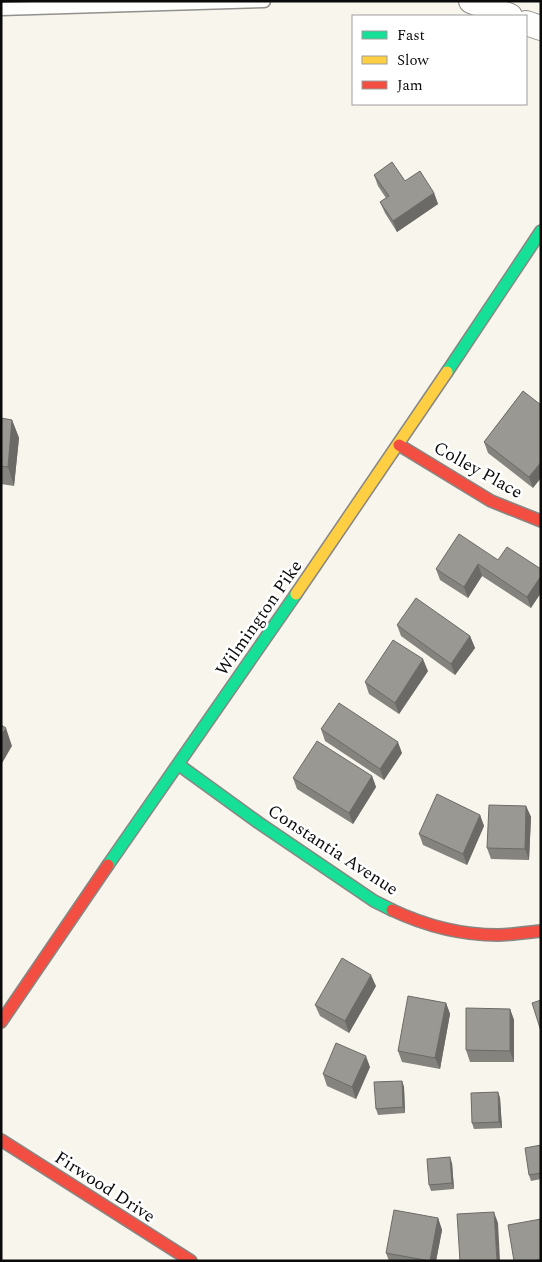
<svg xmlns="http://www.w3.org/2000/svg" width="542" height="1262" viewBox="0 0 542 1262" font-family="Spectral,serif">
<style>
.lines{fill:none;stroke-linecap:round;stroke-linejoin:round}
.lane-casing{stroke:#91908c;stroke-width:15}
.street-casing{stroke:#91908c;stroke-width:26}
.fast-casing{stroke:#888683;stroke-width:14}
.slow-casing{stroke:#888683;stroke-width:14}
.jam-casing{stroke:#888683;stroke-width:14}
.lane{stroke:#fefefc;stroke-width:12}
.street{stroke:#fefefc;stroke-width:24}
.fast{stroke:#16e098;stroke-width:11}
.slow{stroke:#ffcf43;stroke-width:11}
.jam{stroke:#f24e42;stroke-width:11}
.wall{fill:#84837e}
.shaded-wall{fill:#6c6a67}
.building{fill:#9a9893;stroke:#6c6a67}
.labels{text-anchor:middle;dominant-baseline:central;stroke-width:5;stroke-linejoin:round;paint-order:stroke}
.street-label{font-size:18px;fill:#0a0a0a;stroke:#fff}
</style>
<rect width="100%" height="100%" fill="#f8f5ed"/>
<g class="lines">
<defs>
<path id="lane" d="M1,9L264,1"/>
<g id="street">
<path d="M471,1L510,16"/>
<path d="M526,23L541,28"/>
</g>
<g id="fast">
<path d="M447,372L541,231"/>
<path d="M179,765L259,823L374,901L392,910"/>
<path d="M108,865L296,594"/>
</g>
<path id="slow" d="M296,594L447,372"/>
<g id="jam">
<path d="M399,445L491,501L541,521"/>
<path d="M392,910C426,926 460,935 498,935C512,935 527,932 541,931"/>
<path d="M1,1022L108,865"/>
<path d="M1,1140L191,1261"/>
</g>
</defs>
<!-- lane casing -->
<use href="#lane" class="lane-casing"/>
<!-- street casing -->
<use href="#street" class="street-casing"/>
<!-- fast casing -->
<use href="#fast" class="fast-casing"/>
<!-- slow casing -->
<use href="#slow" class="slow-casing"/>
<!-- jam casing -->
<use href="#jam" class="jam-casing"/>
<!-- lane -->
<use href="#lane" class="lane"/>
<!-- street -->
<use href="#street" class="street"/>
<!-- fast -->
<use href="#fast" class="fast"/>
<!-- slow -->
<use href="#slow" class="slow"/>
<!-- jam -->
<use href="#jam" class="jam"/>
</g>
<!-- wall -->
<g class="wall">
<path d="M374,175L405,181L434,193L438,204L397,232L385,213L380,202L386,198L378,186Z"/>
<path d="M523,391L533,488L488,453L484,442Z"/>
<path d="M1,418L12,420L19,438L14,486L1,484Z"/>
<path d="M498,560L541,569L531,608L482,576L468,598L440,580L436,569Z"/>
<path d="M397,625L470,636L475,648L455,675L401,636Z"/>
<path d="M428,671L399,714L369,694L365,682Z"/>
<path d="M321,729L402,753L384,780L325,741Z"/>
<path d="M372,776L376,787L353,824L297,789L293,778Z"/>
<path d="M526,806L531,817L529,860L491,859L487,848Z"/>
<path d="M480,815L484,826L467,865L423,845L419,834Z"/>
<path d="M376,986L349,1033L320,1016L315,1005Z"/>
<path d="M446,1003L450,1014L440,1069L402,1062L398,1051Z"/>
<path d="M510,1009L514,1020V1062H470L466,1050Z"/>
<path d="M370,1067L356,1099L327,1086L323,1074Z"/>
<path d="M402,1081L404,1087L405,1113L378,1115L376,1109Z"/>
<path d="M498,1092L500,1098L502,1128L474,1129L472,1123Z"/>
<path d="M541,1145V1179L531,1181L529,1175Z"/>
<path d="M452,1163L454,1189L431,1191L429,1185Z"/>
<path d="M438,1218L442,1230L436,1261H389L386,1253Z"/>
</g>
<!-- shaded-wall -->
<g class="shaded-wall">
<path d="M434,193L438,204L397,232L393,221Z"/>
<path d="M12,420L19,438L14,486L8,467Z"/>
<path d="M541,462V478L533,488L529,477Z"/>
<path d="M478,564L482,576L468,598L464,587Z"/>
<path d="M541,576V593L531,608L527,597Z"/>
<path d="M470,636L475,648L455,675L451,664Z"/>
<path d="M423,659L428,671L399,714L395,703Z"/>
<path d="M6,728L12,746L1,765V735Z"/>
<path d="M398,742L402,753L384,780L380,769Z"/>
<path d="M372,776L376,787L353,824L349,813Z"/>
<path d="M526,806L531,817L529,860L525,849Z"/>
<path d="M480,815L484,826L467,865L463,854Z"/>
<path d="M371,975L376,986L349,1033L345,1021Z"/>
<path d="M446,1003L450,1014L440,1069L435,1058Z"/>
<path d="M510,1009L514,1020V1062L510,1051Z"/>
<path d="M366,1056L370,1067L356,1099L352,1087Z"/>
<path d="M402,1081L404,1087L405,1113L403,1107Z"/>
<path d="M498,1092L500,1098L502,1128L499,1122Z"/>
<path d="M450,1157L452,1163L454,1189L452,1183Z"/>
<path d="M494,1212L498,1223L500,1261H497Z"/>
<path d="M438,1218L442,1230L436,1261H430Z"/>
</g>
<!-- building -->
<g class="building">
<path d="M392,162L405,181L420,171L434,193L393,221L380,202L389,196L374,175Z"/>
<path d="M523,391L541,405V462L529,477L484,442Z"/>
<path d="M1,418L12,420L8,467L1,466Z"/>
<path d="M459,534L498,560L507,547L541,569V576L527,597L478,564L464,587L436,569Z"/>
<path d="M416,598L470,636L451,664L397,625Z"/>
<path d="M393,640L423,659L395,703L365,682Z"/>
<path d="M339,703L398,742L380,769L321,729Z"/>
<path d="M1,725L6,728L1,735Z"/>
<path d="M317,741L372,776L349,813L293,778Z"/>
<path d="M437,794L480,815L463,854L419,834Z"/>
<path d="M489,805L526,806L525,849L487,848Z"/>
<path d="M342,958L371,975L345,1021L315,1005Z"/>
<path d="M408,996L446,1003L435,1058L398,1051Z"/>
<path d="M541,1000V1031L532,1003Z"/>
<path d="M466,1008L510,1009V1051L466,1050Z"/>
<path d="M336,1043L366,1056L352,1087L323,1074Z"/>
<path d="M402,1081L403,1107L376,1109L374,1082Z"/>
<path d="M498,1092L499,1122L472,1123L471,1093Z"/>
<path d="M541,1145V1173L529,1175L525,1148Z"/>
<path d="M450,1157L452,1183L429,1185L427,1159Z"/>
<path d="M394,1210L438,1218L430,1261L386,1253Z"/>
<path d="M494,1212L497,1261H460L457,1214Z"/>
<path d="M541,1219V1259L534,1261H514L508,1225Z"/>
</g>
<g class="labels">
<!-- street labels -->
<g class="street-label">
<text transform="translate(478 470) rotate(29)">Colley Place</text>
<text transform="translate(259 618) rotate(-55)">Wilmington Pike</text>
<text transform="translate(333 850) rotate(33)">Constantia Avenue</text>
<text transform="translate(105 1187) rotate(33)">Firwood Drive</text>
</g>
</g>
<!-- border -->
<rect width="542" height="1262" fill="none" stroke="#0a0a0a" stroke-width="5"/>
<!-- legend -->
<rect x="352" y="15" width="175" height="90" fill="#ffffff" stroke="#9d9d9d"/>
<rect x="362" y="31" width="25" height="8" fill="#16e098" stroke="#9d9d9d"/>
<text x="397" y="40" font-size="15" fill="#0a0a0a">Fast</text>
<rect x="362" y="56" width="25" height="8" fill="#ffcf43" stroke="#9d9d9d"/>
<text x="397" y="65" font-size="15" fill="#0a0a0a">Slow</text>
<rect x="362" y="81" width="25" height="8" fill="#f24e42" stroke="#9d9d9d"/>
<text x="397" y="90" font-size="15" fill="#0a0a0a">Jam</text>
</svg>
